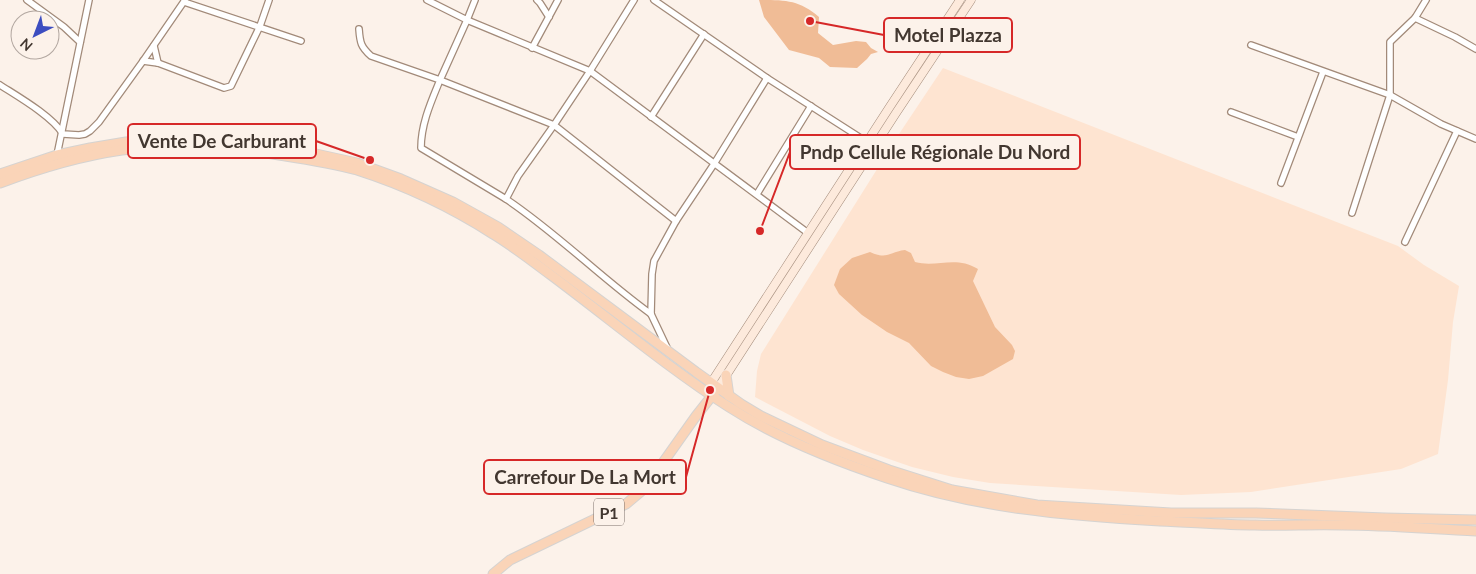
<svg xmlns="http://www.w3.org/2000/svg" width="1476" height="574" viewBox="0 0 1476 574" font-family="Lato,sans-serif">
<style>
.built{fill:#fee4d1}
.green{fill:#f0bc96}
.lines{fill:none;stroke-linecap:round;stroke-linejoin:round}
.street-casing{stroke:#a28a79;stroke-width:8}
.secondary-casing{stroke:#a28a79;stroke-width:9}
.primary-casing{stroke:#d5d3d1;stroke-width:11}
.street{stroke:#fff;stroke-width:5.5}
.secondary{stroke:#fdeadc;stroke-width:8}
.primary{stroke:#fad4b8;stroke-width:9}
.labels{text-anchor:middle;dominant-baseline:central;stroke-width:5;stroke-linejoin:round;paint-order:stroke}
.shield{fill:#fcf2ea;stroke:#7a6f68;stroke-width:1}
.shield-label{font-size:16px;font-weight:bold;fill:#423730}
.leader{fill:none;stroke:#d62828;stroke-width:2}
.callout-dot{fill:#d62828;stroke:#fcf2ea;stroke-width:2}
.callout{fill:#fcf2ea;stroke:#d62828;stroke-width:2}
.callout-label{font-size:19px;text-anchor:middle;font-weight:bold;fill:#423730}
</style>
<rect width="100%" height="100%" fill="#fcf2ea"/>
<!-- built -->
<path class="built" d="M943,68L1398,246L1424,265L1459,286L1453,322L1448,380L1438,454L1401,469L1251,492L1181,495L990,483L953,477L912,467L863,450L830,436L755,397L757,371L761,354L901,131Z"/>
<!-- green -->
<g class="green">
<path d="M759,0C786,0 799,0 819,17L818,33L833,45L856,41L866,42L871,48L878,52L871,54L867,59L857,68L830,67L819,58L789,50L764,17Z"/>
<path d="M905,250L911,253L915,262C937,268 955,255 978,269L973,281L995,327L1012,345L1015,351L1013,359L983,376L969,379L956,377L943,372L931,366L909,343L887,332L862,315L839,294L834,285L840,269L852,258L870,252C888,260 889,252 905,250Z"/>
</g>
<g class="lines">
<defs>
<g id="street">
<path d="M27,0L64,27L80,42"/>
<path d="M427,0L467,20L475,0"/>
<path d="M537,0L540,3L549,17"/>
<path d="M634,0L590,71L467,20L440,80L554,125L518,176L506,199C557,233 601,278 651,314"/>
<path d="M654,0L767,78L867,142"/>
<path d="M184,2L301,41"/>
<path d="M1415,18L1455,37L1476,49"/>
<path d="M359,29C360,43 361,47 371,56L440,80C431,102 421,124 421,148L506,199"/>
<path d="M1251,45L1390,95L1441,124L1476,139"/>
<path d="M154,46L158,63"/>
<path d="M532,48L558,0"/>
<path d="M143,61L158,63L224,88L231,86L260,26L269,0"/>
<path d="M767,78L714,164L676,221L554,125L590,71L808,233"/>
<path d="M0,85C17,96 52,116 63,134L79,135L85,134L90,131L99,122L143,61L185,0"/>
<path d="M1231,112L1298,137"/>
<path d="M651,117L704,34"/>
<path d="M57,155L89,0"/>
<path d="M1281,183L1323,72"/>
<path d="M757,194L811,106"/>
<path d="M1352,213L1390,95V42L1415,18L1426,0"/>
<path d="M1405,242L1457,131"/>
<path d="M669,352L651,314L652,274L654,261L676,221"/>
</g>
<g id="secondary">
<path d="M711,383L889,108L960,0"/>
<path d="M718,388L896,113L971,0"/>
</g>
<g id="primary">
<path d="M0,174L57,155L90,148L126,142L167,138L204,139L253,143L289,148L357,163L401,179L453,202L498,227L539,255L696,372L741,404L761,416L822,445L889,470L952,490L1037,505L1171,513H1256L1385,518L1476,520"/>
<path d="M0,183C40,168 80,156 122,150C174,143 228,147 279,155C305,159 332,163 357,170C404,185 451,207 493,234C513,246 532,261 551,275C610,319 667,367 729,407C777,438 833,460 887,478C975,508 1067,516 1160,521C1191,522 1223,525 1255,525C1284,526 1313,524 1342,525C1386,525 1431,529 1476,531"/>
<path d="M726,375L729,396"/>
<path d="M493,574L510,560L626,504L645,488L696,416L715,392"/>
</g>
</defs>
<!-- street casing -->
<use href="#street" class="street-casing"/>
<!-- secondary casing -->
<use href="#secondary" class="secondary-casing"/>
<!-- primary casing -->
<use href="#primary" class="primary-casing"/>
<!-- street -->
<use href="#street" class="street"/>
<!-- secondary -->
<use href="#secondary" class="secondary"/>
<!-- primary -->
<use href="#primary" class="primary"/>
</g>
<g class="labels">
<!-- shield labels -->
<rect class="shield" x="594" y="498.5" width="30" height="27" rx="4"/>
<g class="shield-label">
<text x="609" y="512">P1</text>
</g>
</g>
<!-- callouts -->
<path class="leader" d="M810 21L884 35M370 160L316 141M760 231L790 152M710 390L686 477"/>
<g class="callout-dot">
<circle cx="810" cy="21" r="5"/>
<circle cx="370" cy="160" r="5"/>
<circle cx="760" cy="231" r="5"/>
<circle cx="710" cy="390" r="5"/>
</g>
<g class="callout">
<rect x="884" y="18" width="128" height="34" rx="5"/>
<rect x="128" y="124" width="188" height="34" rx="5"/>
<rect x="790" y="135" width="290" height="34" rx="5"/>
<rect x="484" y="460" width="202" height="34" rx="5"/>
</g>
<g class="callout-label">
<text x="948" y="42">Motel Plazza</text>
<text x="222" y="148">Vente De Carburant</text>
<text x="935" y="159">Pndp Cellule Régionale Du Nord</text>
<text x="585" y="484">Carrefour De La Mort</text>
</g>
<!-- north arrow -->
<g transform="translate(35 35) rotate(222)"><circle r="24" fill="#fcf2ea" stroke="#b2a7a0"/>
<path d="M0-4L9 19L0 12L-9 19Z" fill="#3c4dc0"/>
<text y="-8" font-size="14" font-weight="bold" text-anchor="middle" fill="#423730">N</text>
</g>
</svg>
